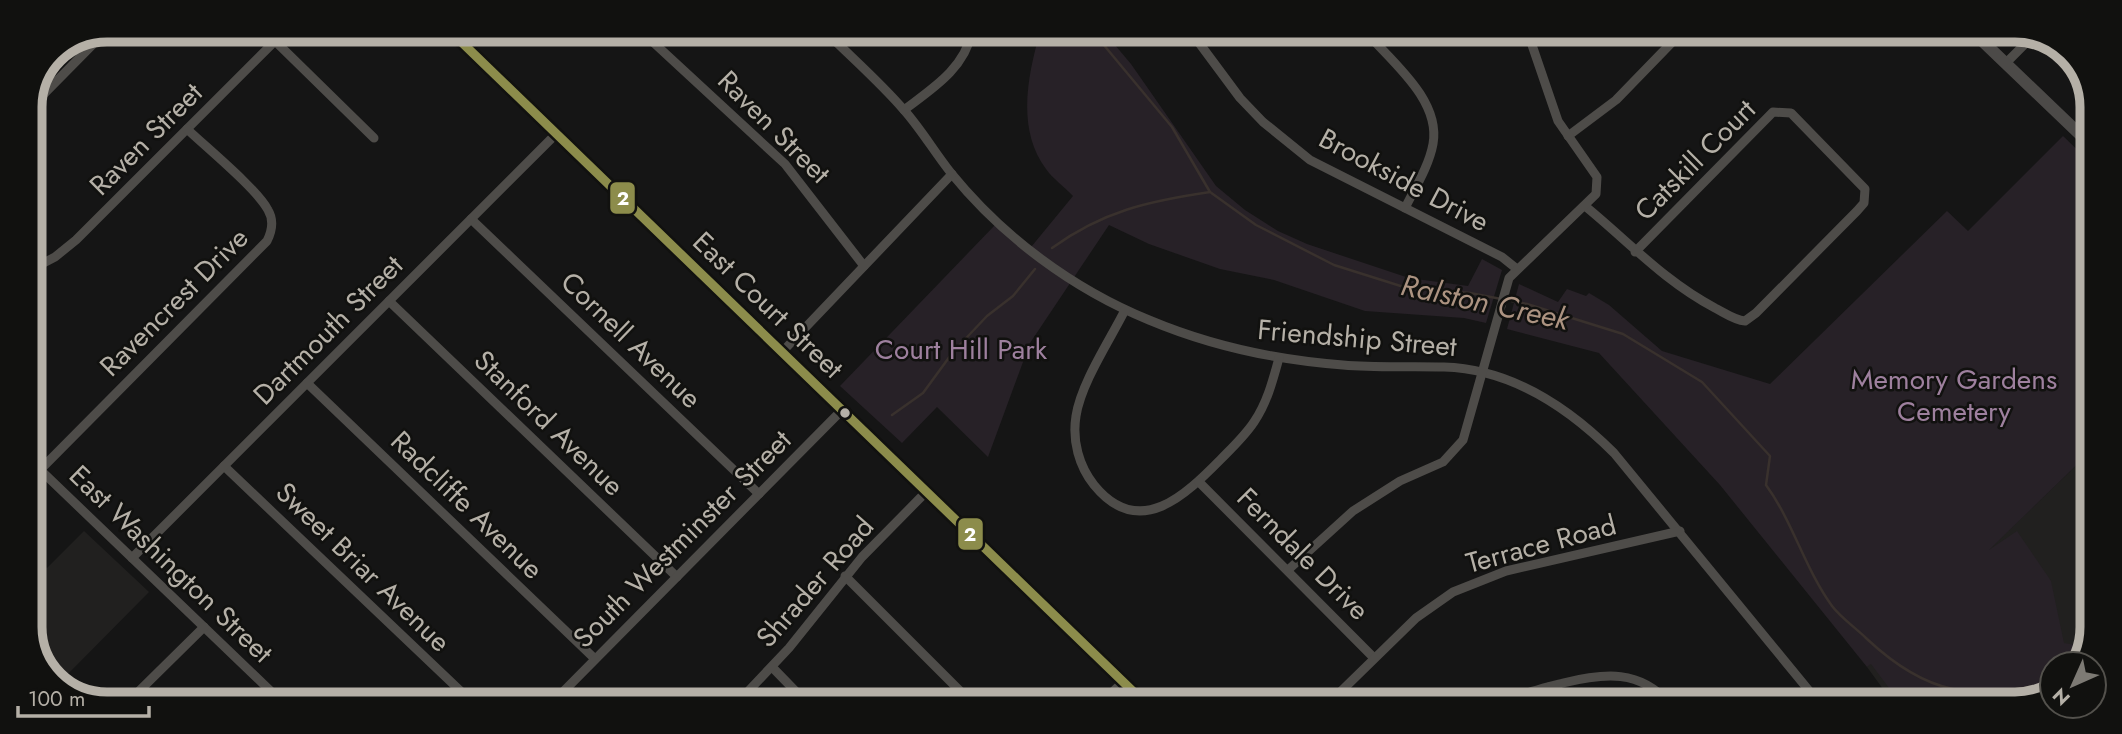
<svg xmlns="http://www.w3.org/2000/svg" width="2122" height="734" viewBox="0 0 2122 734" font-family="Jost,sans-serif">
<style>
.built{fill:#21201f}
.green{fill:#272127}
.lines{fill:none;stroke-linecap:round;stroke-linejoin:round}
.stream{stroke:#39312d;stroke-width:2.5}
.minor{stroke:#4e4c49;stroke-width:9}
.tertiary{stroke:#4e4c49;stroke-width:10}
.secondary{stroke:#4c4a48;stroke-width:12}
.bus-1-casing{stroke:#11110f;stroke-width:14}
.bus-1{stroke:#8c8c4b;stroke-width:9}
.bus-dot{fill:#b5b0a7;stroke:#11110f;stroke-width:2.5}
.labels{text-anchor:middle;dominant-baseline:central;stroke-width:5;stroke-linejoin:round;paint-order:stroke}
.street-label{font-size:28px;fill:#b5b0a7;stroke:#11110f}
.park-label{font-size:28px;fill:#9e809e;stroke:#11110f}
.water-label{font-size:30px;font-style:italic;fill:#ac9381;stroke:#11110f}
.rim{fill:none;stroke:#b5b0a7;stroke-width:9}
.line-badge{stroke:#11110f;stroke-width:2.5}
.badge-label{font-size:19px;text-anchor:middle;font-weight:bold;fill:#fff}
</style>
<rect width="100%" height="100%" fill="#151515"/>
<!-- built -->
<g class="built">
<path d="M2090,452L2088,651L2079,664H2052L1997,704H1894L1867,667Z"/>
<path d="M84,531L149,592L59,683L46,674L30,632V553L47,568Z"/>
</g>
<!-- green -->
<g class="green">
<path d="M1040,32H1104L1131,64L1216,186L1245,210L1278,231L1307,244L1409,278L1468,286L1482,259L1502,270L1486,323L1464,318L1365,311L1274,280L1220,269L1149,244L1109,225L1030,343L988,457L937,407L902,443L840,386L995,225L1027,252L1073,196C1065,187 1053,179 1046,169C1016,129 1028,75 1040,32Z"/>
<path d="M2063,136L2092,164L2090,452L1989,550L2017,531L2051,581L2064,643L2088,647L2079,664H2052V692L2015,704H1901L1871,664L1867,667L1720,485L1599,353L1507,329L1519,284L1558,302L1567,289L1586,296L1589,293L1609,305L1662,351L1770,384L1947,211L1968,231Z"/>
</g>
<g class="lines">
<!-- stream -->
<g class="stream">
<path d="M1093,32L1172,127L1210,192L1256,225L1334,265L1407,288L1470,293L1527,304L1623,334L1702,382L1770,456L1766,485C1793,522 1805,569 1832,606C1841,618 1856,628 1867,639C1928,696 1973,701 2052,682"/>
<path d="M1052,248C1103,211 1149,201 1210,192"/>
<path d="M892,415L923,393L953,352L987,316L1013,296L1035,269"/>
</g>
<!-- minor -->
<g class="minor">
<path d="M641,31L785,164L864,266"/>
<path d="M825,31C851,57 880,82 904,110C921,129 935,153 951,173C1003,237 1073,289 1149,320C1211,346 1276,360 1343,365C1377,368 1410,366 1444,367C1511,369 1568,407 1614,453L1820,704"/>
<path d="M1191,32L1240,98L1263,122L1310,160L1502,257L1517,269"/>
<path d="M1366,32C1392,62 1441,100 1433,144C1429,166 1415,188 1405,208"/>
<path d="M275,41L374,138"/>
<path d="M2006,63L2035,34"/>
<path d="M30,108L107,30"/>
<path d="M904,110C933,88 964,69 972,32"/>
<path d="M1568,136L1616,100L1681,33"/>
<path d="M1585,206C1629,242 1664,281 1715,308C1725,313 1734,320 1745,321L1756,313L1857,211L1864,203L1865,189L1791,113L1773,112L1635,252"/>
<path d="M471,219L759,494"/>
<path d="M30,270L55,257L76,240L286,30"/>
<path d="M389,301L677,577"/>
<path d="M1125,310C1110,340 1081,383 1076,416C1072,441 1079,466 1094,485C1142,544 1191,489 1226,454C1236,444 1246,434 1254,422C1267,403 1273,380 1279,358"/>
<path d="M783,351L952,174"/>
<path d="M307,383L595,659"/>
<path d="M30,460L281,701"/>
<path d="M224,466L471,701"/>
<path d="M40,470L267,241C272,231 274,220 268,210C257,189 207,148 187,129"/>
<path d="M1199,482L1374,658"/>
<path d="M132,558L556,134"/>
<path d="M1288,570L1353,511L1400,481L1443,462L1463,440L1509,278L1596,194L1597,177L1558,121L1532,45"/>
<path d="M845,576L971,702"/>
<path d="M772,667L806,702"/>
<path d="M1549,687L1555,703"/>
<path d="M130,700L204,627"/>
<path d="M554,701L843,409"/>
<path d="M738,702L789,648L862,557L927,491"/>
<path d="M1102,702L1123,682"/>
<path d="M1329,703L1416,618L1453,592L1506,571L1680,531"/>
<path d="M1506,703C1525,692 1543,688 1563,683C1604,673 1640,669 1670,704"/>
</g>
<!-- tertiary -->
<path class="tertiary" d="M449,30L1144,702"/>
<!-- secondary -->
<path class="secondary" d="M1975,34L2092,146"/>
<defs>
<path id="bus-1" d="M449,30L1144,702"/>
</defs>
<!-- bus-1 casing -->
<use href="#bus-1" class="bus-1-casing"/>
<!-- bus-1 -->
<use href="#bus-1" class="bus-1"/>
</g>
<!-- markers -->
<circle class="bus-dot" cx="845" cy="413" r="6"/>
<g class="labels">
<!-- street labels -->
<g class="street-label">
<text transform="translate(774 127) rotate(45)">Raven Street</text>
<text transform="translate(146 139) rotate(-45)">Raven Street</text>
<text transform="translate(1695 160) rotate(-45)">Catskill Court</text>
<text transform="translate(1404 180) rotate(28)">Brookside Drive</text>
<text transform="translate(174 302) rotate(-45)">Ravencrest Drive</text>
<text transform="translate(768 305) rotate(44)">East Court Street</text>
<text transform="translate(328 330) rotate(-45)">Dartmouth Street</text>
<text transform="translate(1357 338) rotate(5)">Friendship Street</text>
<text transform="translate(631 340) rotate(44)">Cornell Avenue</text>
<text transform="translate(549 423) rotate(44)">Stanford Avenue</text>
<text transform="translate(467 505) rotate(44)">Radcliffe Avenue</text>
<text transform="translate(682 539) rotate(-45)">South Westminster Street</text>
<text transform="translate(1541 544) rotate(-15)">Terrace Road</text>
<text transform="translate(1303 554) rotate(45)">Ferndale Drive</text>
<text transform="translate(171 564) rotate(44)">East Washington Street</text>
<text transform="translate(363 567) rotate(44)">Sweet Briar Avenue</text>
<text transform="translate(815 582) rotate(-49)">Shrader Road</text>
</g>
<!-- park labels -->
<g class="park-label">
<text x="961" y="349">Court Hill Park</text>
<text x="1954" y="379">Memory Gardens<tspan x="1954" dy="32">Cemetery</tspan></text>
</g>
<!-- water labels -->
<g class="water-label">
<text transform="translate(1485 302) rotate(12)">Ralston Creek</text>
</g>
</g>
<!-- crop -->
<path d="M0 0H2122V734H0ZM107 42H2015A65 65 0 0 1 2080 107V627A65 65 0 0 1 2015 692H107A65 65 0 0 1 42 627V107A65 65 0 0 1 107 42Z" fill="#11110f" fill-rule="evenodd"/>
<path class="rim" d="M107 42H2015A65 65 0 0 1 2080 107V627A65 65 0 0 1 2015 692H107A65 65 0 0 1 42 627V107A65 65 0 0 1 107 42Z"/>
<g class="line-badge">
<rect x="609" y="181" width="27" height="34" rx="7" fill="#8c8c4b"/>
<rect x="957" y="517" width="27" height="34" rx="7" fill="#8c8c4b"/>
</g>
<g class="badge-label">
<text x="623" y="205">2</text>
<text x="970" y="541">2</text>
</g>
<!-- north arrow -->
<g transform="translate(2073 685) rotate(225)"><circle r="33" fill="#11110f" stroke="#53514c" stroke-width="2"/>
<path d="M0-5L12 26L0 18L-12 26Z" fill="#7d7a74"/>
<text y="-10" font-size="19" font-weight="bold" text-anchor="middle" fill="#b5b0a7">N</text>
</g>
<!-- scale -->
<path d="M18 706v10h131v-10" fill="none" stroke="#b5b0a7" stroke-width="3.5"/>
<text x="28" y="706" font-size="21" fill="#b5b0a7" stroke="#11110f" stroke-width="5" paint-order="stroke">100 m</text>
</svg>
